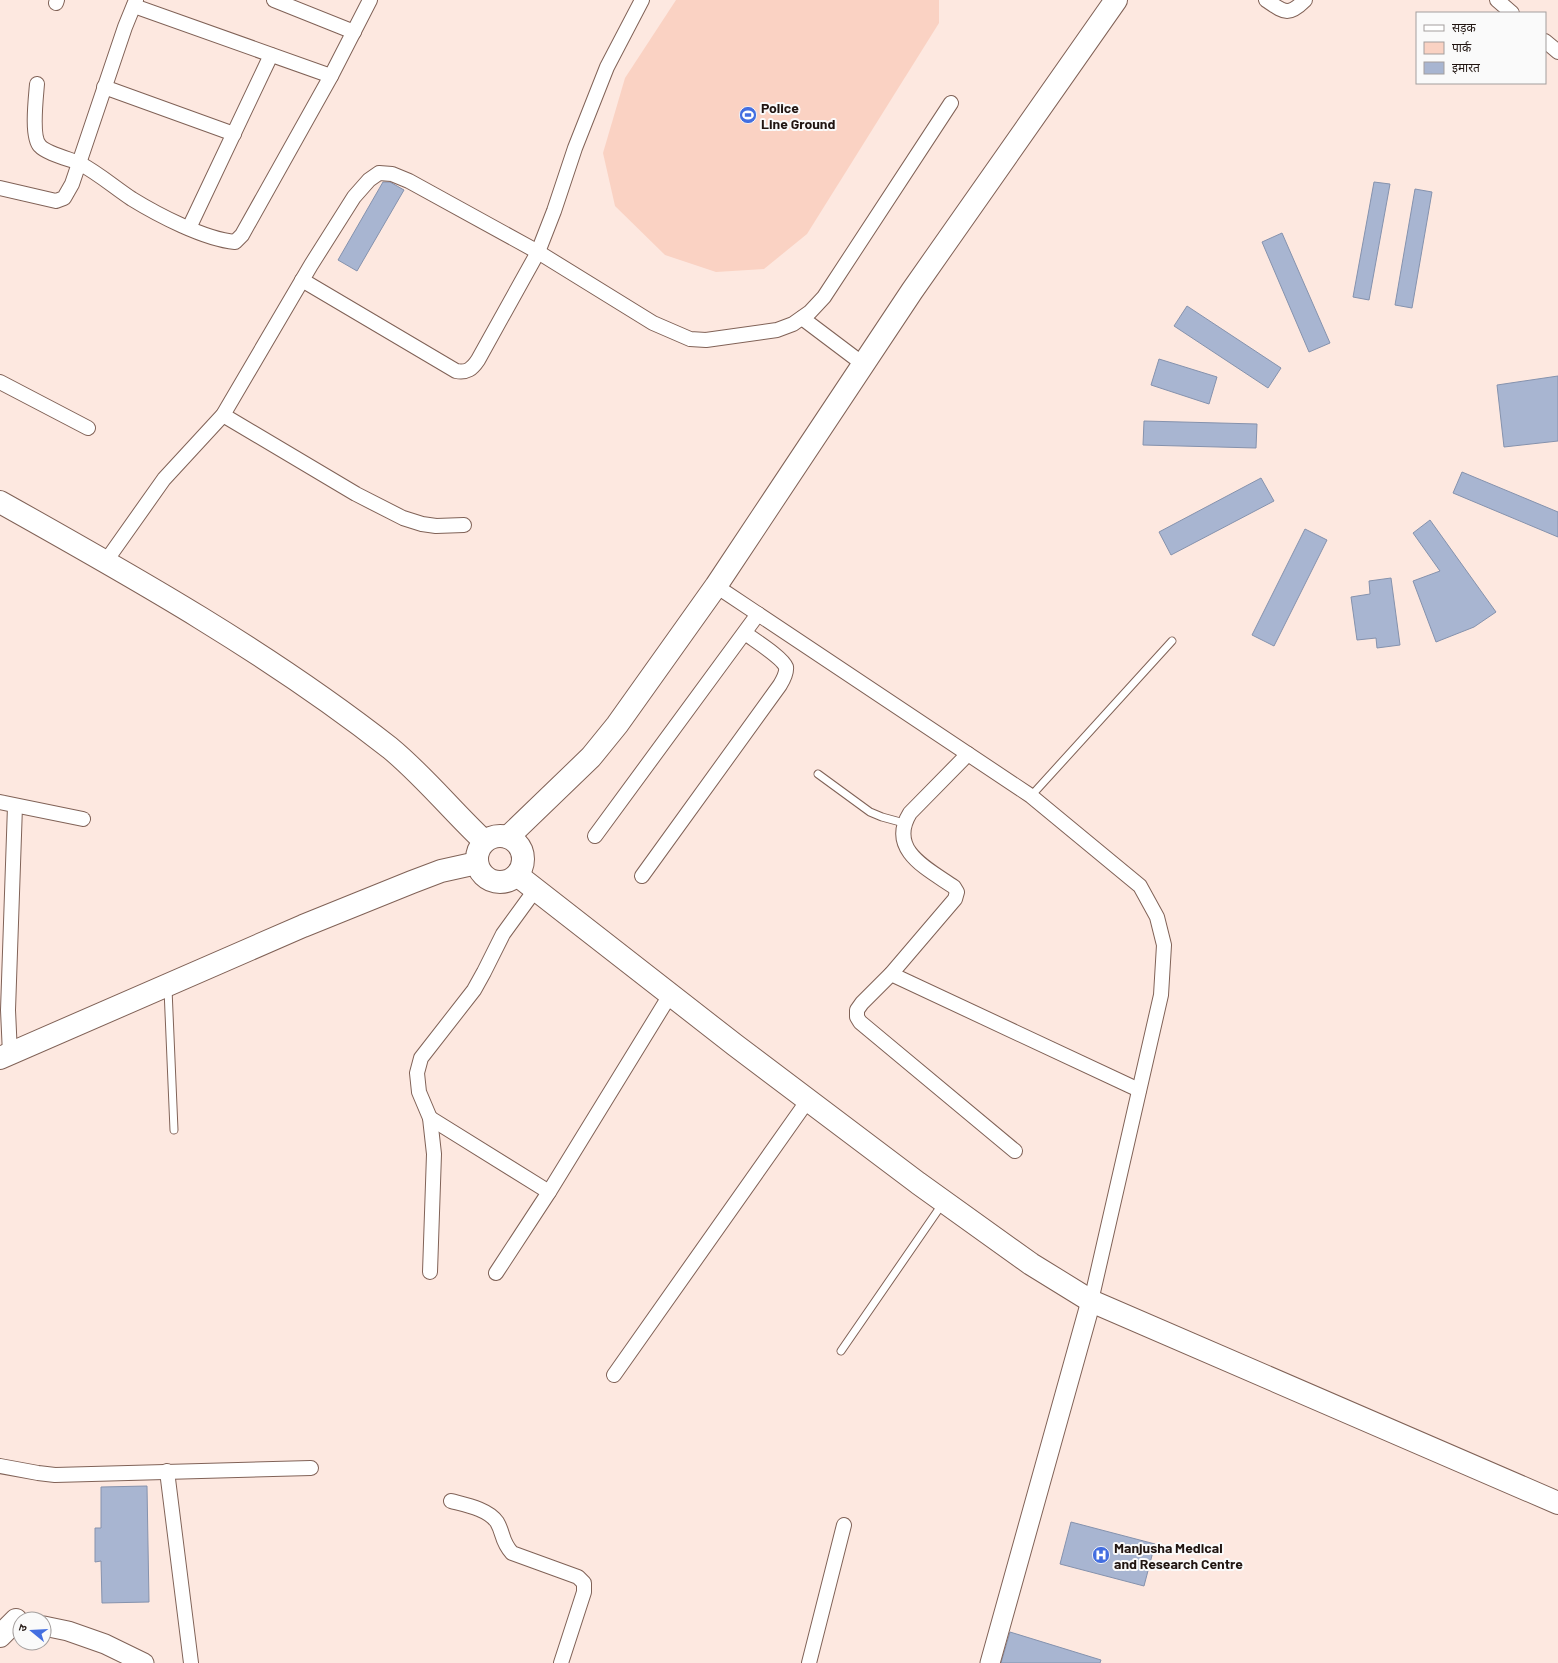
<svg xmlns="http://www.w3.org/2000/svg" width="1558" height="1663" viewBox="0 0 1558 1663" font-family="Barlow,'Noto Sans Devanagari',sans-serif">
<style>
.green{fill:#fad2c3}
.building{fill:#a8b5d1;stroke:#8592ad}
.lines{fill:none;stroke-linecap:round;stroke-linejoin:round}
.lane-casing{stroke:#806257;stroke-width:9}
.street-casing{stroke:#806257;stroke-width:16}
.secondary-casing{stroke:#806257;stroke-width:21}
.primary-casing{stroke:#806257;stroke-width:24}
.lane{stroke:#fff;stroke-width:7}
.street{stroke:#fff;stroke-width:14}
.secondary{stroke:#fff;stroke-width:19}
.primary{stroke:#fff;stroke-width:22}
.labels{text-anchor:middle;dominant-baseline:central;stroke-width:4;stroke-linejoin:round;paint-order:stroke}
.poi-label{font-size:14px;font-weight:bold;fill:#211511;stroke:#fafafa;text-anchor:start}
</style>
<rect width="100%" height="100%" fill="#fde8e0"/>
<!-- green -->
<path class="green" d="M676,0H939V23L807,234L764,269L716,272L665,255L615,206L603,153L625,78Z"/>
<!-- building -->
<g class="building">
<path d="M383,182H390L404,190L357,271L338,260Z"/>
<path d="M1374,182L1390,184L1369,300L1353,297Z"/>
<path d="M1415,189L1432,192L1412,308L1395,305Z"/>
<path d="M1282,233L1330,343L1309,352L1262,242Z"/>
<path d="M1187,306L1281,368L1268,388L1174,326Z"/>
<path d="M1159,359L1217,377L1209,404L1151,385Z"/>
<path d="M1558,376V441L1504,447L1497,385Z"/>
<path d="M1144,421L1257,424L1256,448L1143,445Z"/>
<path d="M1462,472L1558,512V537L1453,493Z"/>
<path d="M1261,478L1274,501L1171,555L1159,532Z"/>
<path d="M1430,520L1496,612L1474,627L1436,642L1413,581L1440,571L1413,533Z"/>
<path d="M1305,529L1327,540L1274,646L1252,635Z"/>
<path d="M1391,578L1400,645L1377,648L1376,638L1357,640L1351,597L1370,594L1369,581Z"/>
<path d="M147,1486L149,1602L102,1603L101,1561L95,1562V1528H101V1487Z"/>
<path d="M1071,1522L1155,1544L1144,1586L1060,1564Z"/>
<path d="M1010,1632L1101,1660L1100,1663H1001Z"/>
</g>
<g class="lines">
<defs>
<g id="lane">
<path d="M818,774L870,812L882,817L904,823"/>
<path d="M1031,796L1172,641"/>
<path d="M168,989L174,1130"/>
<path d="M841,1351L943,1203"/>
</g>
<g id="street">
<path d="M274,0L354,32"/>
<path d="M1266,0C1284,12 1288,17 1305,0"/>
<path d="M1497,0L1512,13"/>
<path d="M56,3L57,0"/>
<path d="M134,6L331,76"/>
<path d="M1545,41L1558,52"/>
<path d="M37,84C36,97 31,137 40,146C46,153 69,159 79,163C98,173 114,187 132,199C158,215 204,239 235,242L242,235L331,76L370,0"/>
<path d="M104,87L234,134"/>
<path d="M0,188L56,201L64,198L72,184L125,27L136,0"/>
<path d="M189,228L271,55"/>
<path d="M302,280L456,371C467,373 472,369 478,360L538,252L554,211L575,148L607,67L642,0"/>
<path d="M802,318L863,364"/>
<path d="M0,382L88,428"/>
<path d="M223,415L356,494L403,518L422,524L436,526L464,525"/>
<path d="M106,561L164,479L223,415L311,265L354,197L369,180L379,173L392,174L409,181L538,252L653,323L690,339L706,340L777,330L793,324L810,312L824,297L951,103"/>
<path d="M716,586L1031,796L1140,886L1157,917L1164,945L1161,995L1091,1301"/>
<path d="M968,754L910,813C887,850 928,869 954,887L957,892L955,899L891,974L862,1003L857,1010V1017L860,1022L1015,1151"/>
<path d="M0,802L83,819"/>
<path d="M595,836L758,614"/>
<path d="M642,876L780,685C783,680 787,673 786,667C782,657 754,640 745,633"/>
<path d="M891,974L1139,1090"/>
<path d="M10,1054L8,1010L15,806"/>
<path d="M430,1118L549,1192"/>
<path d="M430,1272L434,1154L430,1118L419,1092L417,1073L421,1058L474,990L484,972L503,934L535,890"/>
<path d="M496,1273L549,1192L670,995"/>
<path d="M614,1375L808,1100"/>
<path d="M0,1466L38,1473L55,1475L311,1468"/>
<path d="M167,1471L191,1663"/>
<path d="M451,1501C466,1505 488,1509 497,1522C504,1534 501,1541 512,1553L578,1577L584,1583V1592L561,1663"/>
<path d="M809,1663L844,1525"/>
</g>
<g id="secondary">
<path d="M44,1626L68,1631L105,1644L144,1663"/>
<path d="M990,1663L1091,1301"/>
</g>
<g id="primary">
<path d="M0,502C134,577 269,653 390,748C424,776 452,811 484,841"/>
<circle cx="500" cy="859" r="23"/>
<path d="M508,837L591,757L617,725L716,586L912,291L1116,0"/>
<path d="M517,875L735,1045L918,1183L1031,1264L1091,1301L1558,1503"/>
<path d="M0,1058L303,926L412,882L441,871L477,863"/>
<path d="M0,1636L16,1620"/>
</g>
</defs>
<!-- lane casing -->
<use href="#lane" class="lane-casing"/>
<!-- street casing -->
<use href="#street" class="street-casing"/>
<!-- secondary casing -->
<use href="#secondary" class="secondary-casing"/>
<!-- primary casing -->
<use href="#primary" class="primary-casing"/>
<!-- lane -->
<use href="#lane" class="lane"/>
<!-- street -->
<use href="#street" class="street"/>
<!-- secondary -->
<use href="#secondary" class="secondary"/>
<!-- primary -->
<use href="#primary" class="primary"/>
</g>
<!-- icons -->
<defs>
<symbol id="stadium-disc" viewBox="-11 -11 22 22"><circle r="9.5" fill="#436ee0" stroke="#fafafa"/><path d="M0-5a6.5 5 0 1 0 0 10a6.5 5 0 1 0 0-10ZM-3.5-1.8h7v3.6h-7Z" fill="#fff"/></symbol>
<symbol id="hospital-disc" viewBox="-11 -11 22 22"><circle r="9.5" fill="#436ee0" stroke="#fafafa"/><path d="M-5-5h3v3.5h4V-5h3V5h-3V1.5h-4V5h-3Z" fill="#fff"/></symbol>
</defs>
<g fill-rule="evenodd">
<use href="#stadium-disc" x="738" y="105" width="20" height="20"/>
<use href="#hospital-disc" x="1091" y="1545" width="20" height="20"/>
</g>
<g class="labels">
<!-- poi labels -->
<g class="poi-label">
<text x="761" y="107">Police<tspan x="761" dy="16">Line Ground</tspan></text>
<text x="1114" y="1547">Manjusha Medical<tspan x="1114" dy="16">and Research Centre</tspan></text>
</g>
</g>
<!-- legend -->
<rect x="1416" y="12" width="130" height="72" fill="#fafafa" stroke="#a39e9d"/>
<rect x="1424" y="25" width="20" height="6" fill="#ffffff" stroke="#a39e9d"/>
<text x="1452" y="32" font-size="12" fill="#211511">सड़क</text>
<rect x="1424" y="42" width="20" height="12" fill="#fad2c3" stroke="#a39e9d"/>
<text x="1452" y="52" font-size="12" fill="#211511">पार्क</text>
<rect x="1424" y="62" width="20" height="12" fill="#a8b5d1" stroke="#a39e9d"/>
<text x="1452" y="72" font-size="12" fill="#211511">इमारत</text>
<!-- north arrow -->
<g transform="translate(32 1631) rotate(288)"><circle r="19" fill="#fafafa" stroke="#a39e9d"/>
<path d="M0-3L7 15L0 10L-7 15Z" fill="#436ee0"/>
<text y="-6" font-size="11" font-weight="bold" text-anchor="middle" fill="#211511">उ</text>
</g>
</svg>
